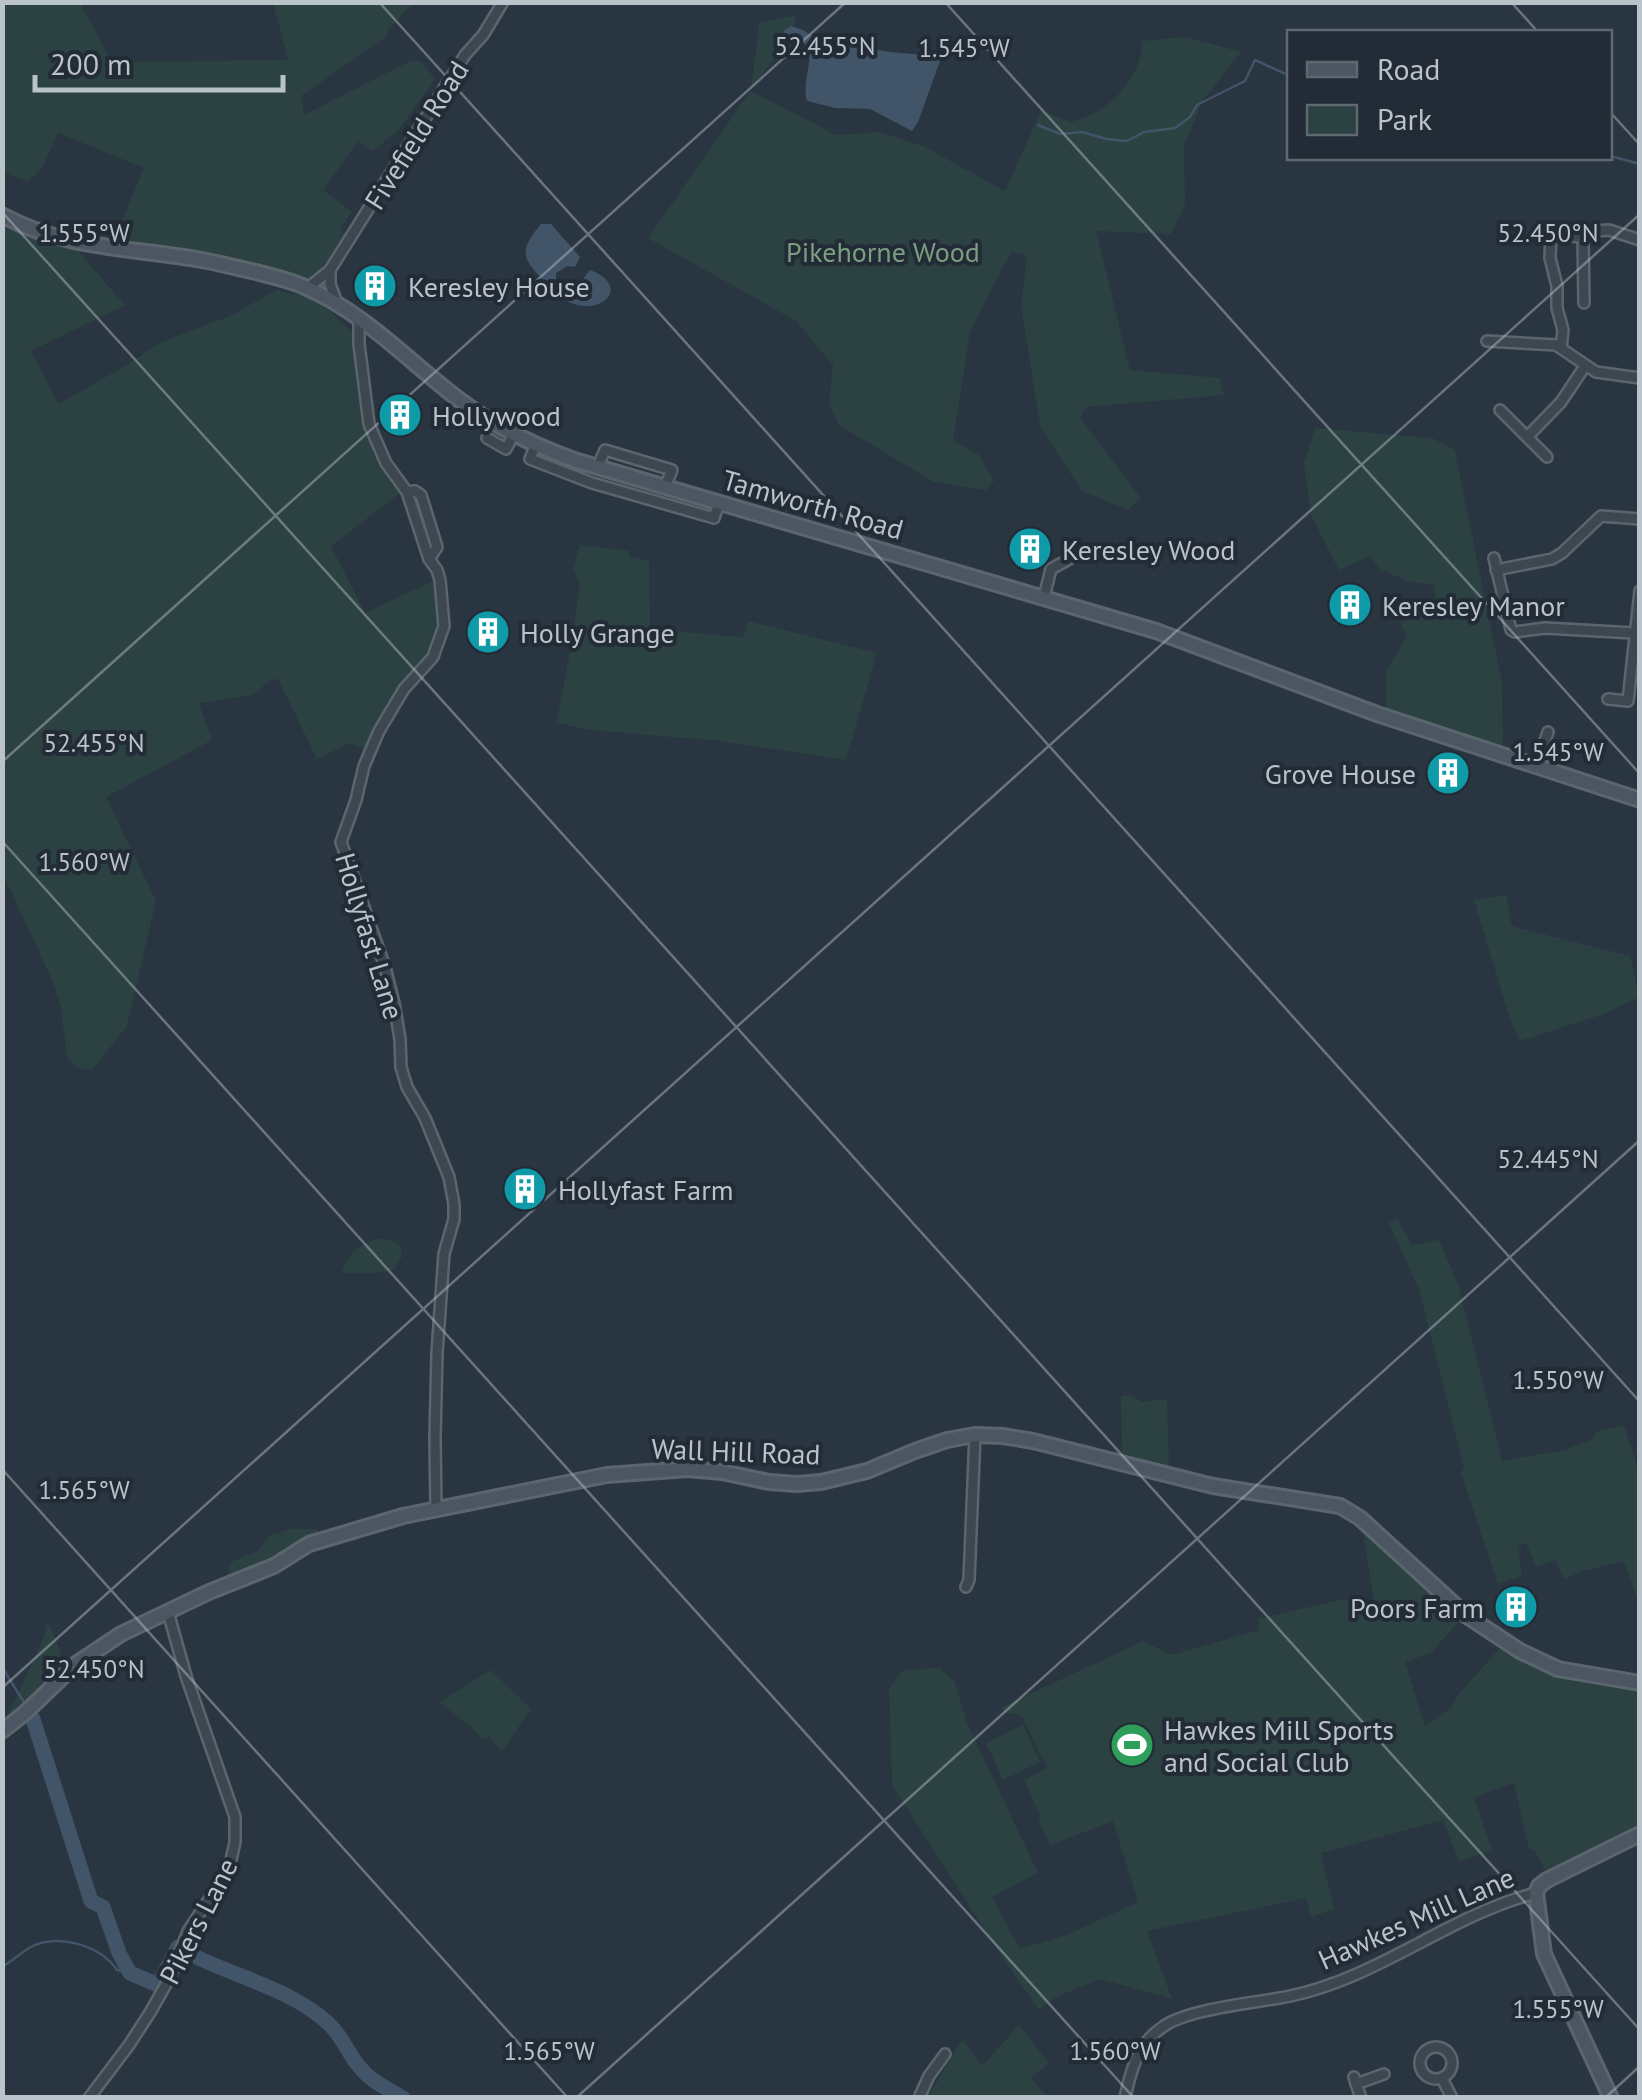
<svg xmlns="http://www.w3.org/2000/svg" width="1642" height="2100" viewBox="0 0 1642 2100" font-family="'PT Sans',sans-serif">
<style>
.green{fill:#2c4242}
.water{fill:#415468}
.lines{fill:none;stroke-linecap:round;stroke-linejoin:round}
.stream{stroke:#415468;stroke-width:2.5}
.river{stroke:#415468;stroke-width:15}
.street-casing{stroke:#5b656e;stroke-width:14}
.secondary-casing{stroke:#5b656e;stroke-width:18}
.street{stroke:#3d4750;stroke-width:9}
.secondary{stroke:#4c5663;stroke-width:12}
.ticks{fill:none;stroke:#bac2ca;stroke-width:2.5;stroke-opacity:0.45}
.labels{text-anchor:middle;dominant-baseline:central;stroke-width:8;stroke-linejoin:round;paint-order:stroke}
.street-label{font-size:28px;fill:#bac2ca;stroke:#222b36}
.park-label{font-size:28px;fill:#7b9e81;stroke:#222b36}
.poi-label{font-size:28px;fill:#bac2ca;stroke:#222b36;text-anchor:start}
.ticks-label{font-size:25px;text-anchor:middle;fill:#bac2ca;stroke:#222b36;stroke-width:8;stroke-linejoin:round;paint-order:stroke}
</style>
<rect width="100%" height="100%" fill="#293540"/>
<!-- green -->
<g class="green">
<path d="M2,3H80L112,62L288,60L273,3H413L387,31V36L301,96L304,115L412,60L422,62L435,79L399,130L373,151L358,141L323,190L352,212L340,229L345,234L319,273L309,278L199,252L115,238L144,168L58,133L42,168L28,182L3,172Z"/>
<path d="M797,15C791,43 765,67 751,91L836,135L879,132L923,146L1005,191L1041,111L1071,122C1079,119 1087,117 1094,113C1119,101 1143,69 1142,41L1186,37L1241,52L1202,102L1184,146L1185,204L1171,234L1096,231L1130,370L1220,378L1224,395L1086,407L1080,418L1141,498L1128,510L1082,491L1040,426L1021,305L1027,256L1011,252L970,332L953,441L979,455L994,481L986,490L934,482L839,425L829,404L833,365L796,321L648,238L751,90L759,23Z"/>
<path d="M3,223L14,230L77,250L125,305L31,351L58,404L127,365L159,343L230,316L277,290L311,298L331,312L355,335C354,359 357,400 363,423C370,448 386,472 402,492L331,546L365,613L433,581L440,617L432,649L406,679L384,716L367,751L350,743L317,759L278,679L271,680L252,695L199,703L212,740L106,797L156,901L127,1026L92,1070L78,1068L67,1058L61,1008L53,982L3,874Z"/>
<path d="M1315,428L1432,438L1455,450L1502,683L1503,747L1386,708V672L1407,636L1400,622L1437,607L1434,585L1408,581L1381,570L1370,556L1339,570L1311,515L1304,464Z"/>
<path d="M580,545L629,551V556L649,561L650,629L744,637L748,621L877,653L846,760L720,741L590,730L556,723L572,641L580,583L573,569Z"/>
<path d="M1507,895L1511,926L1630,956L1639,997L1604,1014L1519,1041L1508,1013L1474,900Z"/>
<path d="M1398,1219L1412,1245L1439,1240L1458,1284L1502,1461L1564,1450L1592,1440L1595,1432L1624,1425L1639,1472V1604L1624,1561L1583,1571L1564,1579L1555,1560L1536,1567L1526,1543L1518,1546L1522,1576L1498,1584L1461,1473L1464,1467L1419,1290L1389,1223Z"/>
<path d="M377,1239L392,1240L400,1246L402,1256L395,1269C378,1275 362,1272 344,1273L342,1270C352,1250 357,1247 377,1239Z"/>
<path d="M1121,1396H1132L1143,1402L1167,1399L1169,1468L1122,1454Z"/>
<path d="M292,1529H316L325,1535C305,1540 291,1549 274,1560C260,1568 243,1573 227,1576L231,1562L258,1551L270,1535Z"/>
<path d="M1363,1531L1460,1620L1432,1652L1405,1662L1425,1726L1452,1707L1458,1695L1500,1648C1540,1677 1592,1681 1639,1689V1825L1546,1872L1534,1849H1529L1514,1783L1474,1797L1492,1851L1459,1861L1443,1820L1321,1853L1334,1909L1311,1917L1306,1898L1147,1931L1172,1999L1101,1979L1058,1996L1039,2010L1002,1957L892,1785L889,1689L903,1670L940,1668L955,1682L967,1723L1038,1873L992,1897L1020,1949L1067,1935L1138,1902L1113,1821L1050,1845L1038,1819L1040,1815L1024,1780L1047,1768L1022,1717L1014,1713H1005L1002,1707L1143,1641L1172,1655L1259,1630L1258,1619L1339,1600L1374,1602Z"/>
<path d="M47,1624L51,1626C53,1637 60,1646 61,1657C61,1676 18,1711 4,1724L44,1637Z"/>
<path d="M491,1670L531,1709L502,1751L491,1741L490,1736L482,1739L472,1728L439,1702Z"/>
<path d="M1023,1725L1040,1762L1003,1780L986,1743Z"/>
<path d="M1019,2025L1049,2063L1031,2078L1047,2097H928L959,2044L964,2041L982,2066Z"/>
</g>
<!-- water -->
<g class="water">
<path d="M791,26L803,30L815,38L890,52L937,56L940,61L918,122L912,131L870,109L835,108L807,101C802,82 812,66 809,47L801,41L785,37L784,30Z"/>
<path d="M541,224H551L580,257L575,267L568,266L556,273V279L546,283C522,259 518,251 541,224Z"/>
<path d="M590,270C636,287 596,324 559,296L563,292C581,297 580,279 590,270Z"/>
</g>
<g class="lines">
<!-- stream -->
<g class="stream">
<path d="M1038,125L1060,134L1082,132L1106,139L1127,141L1144,132L1175,128L1190,117L1197,105L1245,81L1255,60L1290,76"/>
<path d="M1610,156L1640,164"/>
<path d="M2,1667L25,1704"/>
<path d="M2,1967C12,1961 20,1954 29,1948C55,1932 101,1945 117,1970L130,1973"/>
</g>
<!-- river -->
<g class="river">
<path d="M33,1719L91,1901L103,1907L119,1953L130,1973L158,1985L178,1947"/>
<path d="M184,1951C231,1976 288,1987 328,2023C340,2034 346,2048 355,2061C369,2081 383,2086 403,2098"/>
</g>
<defs>
<g id="street">
<path d="M1538,234L1583,237L1596,231L1609,230L1640,240"/>
<path d="M1551,234L1550,258L1557,286V308L1563,330L1561,348"/>
<path d="M1583,237L1584,303"/>
<path d="M330,270V284L337,303"/>
<path d="M308,288L330,270L465,55L483,35L503,2"/>
<path d="M359,318V344L369,424L386,463L407,492L429,559L437,570L440,580L444,626L433,657L404,689L379,731L364,766L356,800L341,842L385,967L394,1003L400,1039L401,1067L407,1087L425,1118L449,1177L454,1204V1219L444,1254L437,1353L435,1438L436,1510"/>
<path d="M1487,341L1556,345L1596,372L1640,378"/>
<path d="M1500,410L1547,457"/>
<path d="M1527,437L1561,402L1585,366"/>
<path d="M487,438L506,449L514,434"/>
<path d="M535,446L530,459L592,483L714,518L719,503"/>
<path d="M597,468L605,450L672,470L665,487"/>
<path d="M407,492L415,491L421,495L437,547L429,559"/>
<path d="M1494,558L1511,630L1515,632L1545,628L1634,633"/>
<path d="M1496,570L1552,559L1562,553L1601,516L1640,519"/>
<path d="M1044,597L1051,569L1073,557"/>
<path d="M1608,699L1628,701L1640,591"/>
<path d="M1536,766L1548,732"/>
<path d="M966,1587L969,1580L975,1435"/>
<circle cx="1436" cy="2063" r="16"/>
<path d="M1354,2077L1361,2098"/>
<path d="M1442,2078L1452,2098"/>
<path d="M1356,2084L1384,2074"/>
<path d="M89,2098L129,2045L151,2011L170,1977L188,1931L229,1869L235,1842V1817L186,1676L168,1612"/>
<path d="M919,2098L929,2076L945,2054"/>
<path d="M1125,2098C1131,2069 1138,2043 1164,2026C1191,2008 1257,2003 1290,1996C1378,1978 1450,1915 1536,1893"/>
</g>
<g id="secondary">
<path d="M2,215C61,248 132,248 196,259C216,262 236,268 256,272C274,277 291,280 307,288C366,314 410,363 461,401C497,428 535,446 577,461L1156,631L1377,714L1640,800"/>
<path d="M2,1731L25,1713L76,1664L121,1634L209,1592L274,1566L309,1544L403,1516L607,1475L688,1469L722,1472L769,1482L797,1484L821,1482L867,1471L915,1451L947,1440L975,1435L1003,1436L1033,1441L1213,1486L1340,1506L1360,1518L1467,1616L1520,1651L1558,1669L1640,1683"/>
<path d="M1611,2098L1544,1954L1536,1893L1539,1886L1547,1880L1640,1834"/>
</g>
</defs>
<!-- street casing -->
<use href="#street" class="street-casing"/>
<!-- secondary casing -->
<use href="#secondary" class="secondary-casing"/>
<!-- street -->
<use href="#street" class="street"/>
<!-- secondary -->
<use href="#secondary" class="secondary"/>
</g>
<!-- ticks -->
<path class="ticks" d="M379,2L1640,1402M945,2L1640,774M1511,2L1538,32M1610,112L1640,145M2,212L1640,2030M2,762L846,2M2,841L1134,2098M2,1469L568,2098M2,1688L1640,214M2,2097L3,2098M576,2098L1640,1140M1605,2098L1640,2066"/>
<!-- icons -->
<defs>
<symbol id="building-disc" viewBox="-11 -11 22 22"><circle r="9.5" fill="#0f9aa8" stroke="#222b36"/><path d="M-4-6H4V6H1V3H-1V6H-4ZM-2.5-4.3h1.7v1.8h-1.7ZM.8-4.3h1.7v1.8H.8ZM-2.5-1h1.7V.8h-1.7ZM.8-1h1.7V.8H.8Z" fill="#fff"/></symbol>
<symbol id="stadium-disc" viewBox="-11 -11 22 22"><circle r="9.5" fill="#2e9e5b" stroke="#222b36"/><path d="M0-5a6.5 5 0 1 0 0 10a6.5 5 0 1 0 0-10ZM-3.5-1.8h7v3.6h-7Z" fill="#fff"/></symbol>
</defs>
<g fill-rule="evenodd">
<use href="#building-disc" x="350" y="261" width="50" height="50"/>
<use href="#building-disc" x="375" y="390" width="50" height="50"/>
<use href="#building-disc" x="1005" y="524" width="50" height="50"/>
<use href="#building-disc" x="1325" y="580" width="50" height="50"/>
<use href="#building-disc" x="463" y="607" width="50" height="50"/>
<use href="#building-disc" x="1423" y="748" width="50" height="50"/>
<use href="#building-disc" x="500" y="1164" width="50" height="50"/>
<use href="#building-disc" x="1491" y="1582" width="50" height="50"/>
<use href="#stadium-disc" x="1107" y="1720" width="50" height="50"/>
</g>
<g class="labels">
<!-- street labels -->
<g class="street-label">
<text transform="translate(416 135) rotate(-58)">Fivefield Road</text>
<text transform="translate(813 504) rotate(16)">Tamworth Road</text>
<text transform="translate(370 936) rotate(73)">Hollyfast Lane</text>
<text transform="translate(736 1451) rotate(2)">Wall Hill Road</text>
<text transform="translate(1416 1918) rotate(-24)">Hawkes Mill Lane</text>
<text transform="translate(198 1921) rotate(-63)">Pikers Lane</text>
</g>
<!-- park labels -->
<g class="park-label">
<text x="883" y="251">Pikehorne Wood</text>
</g>
<!-- poi labels -->
<g class="poi-label">
<text x="408" y="286">Keresley House</text>
<text x="432" y="415">Hollywood</text>
<text x="1062" y="549">Keresley Wood</text>
<text x="1382" y="605">Keresley Manor</text>
<text x="520" y="632">Holly Grange</text>
<text x="1416" y="773" text-anchor="end">Grove House</text>
<text x="558" y="1189">Hollyfast Farm</text>
<text x="1484" y="1607" text-anchor="end">Poors Farm</text>
<text x="1164" y="1729">Hawkes Mill Sports<tspan x="1164" dy="32">and Social Club</tspan></text>
</g>
</g>
<g class="ticks-label">
<text x="825" y="55">52.455°N</text>
<text x="964" y="57">1.545°W</text>
<text x="1548" y="242">52.450°N</text>
<text x="84" y="242">1.555°W</text>
<text x="94" y="752">52.455°N</text>
<text x="1558" y="761">1.545°W</text>
<text x="84" y="871">1.560°W</text>
<text x="1548" y="1168">52.445°N</text>
<text x="1558" y="1389">1.550°W</text>
<text x="84" y="1499">1.565°W</text>
<text x="94" y="1678">52.450°N</text>
<text x="1558" y="2018">1.555°W</text>
<text x="549" y="2060">1.565°W</text>
<text x="1115" y="2060">1.560°W</text>
</g>
<!-- border -->
<rect width="1642" height="2100" fill="none" stroke="#bac2ca" stroke-width="10"/>
<!-- legend -->
<rect x="1287" y="30" width="325" height="130" fill="#222b36" stroke="#5f6771" stroke-width="2.5"/>
<rect x="1307" y="62" width="50" height="15" fill="#4c5663" stroke="#5f6771" stroke-width="2.5"/>
<text x="1377" y="80" font-size="30" fill="#bac2ca">Road</text>
<rect x="1307" y="105" width="50" height="30" fill="#2c4242" stroke="#5f6771" stroke-width="2.5"/>
<text x="1377" y="130" font-size="30" fill="#bac2ca">Park</text>
<!-- scale -->
<path d="M35 75v15h248v-15" fill="none" stroke="#bac2ca" stroke-width="5"/>
<text x="50" y="75" font-size="30" fill="#bac2ca" stroke="#222b36" stroke-width="8" paint-order="stroke">200 m</text>
</svg>
